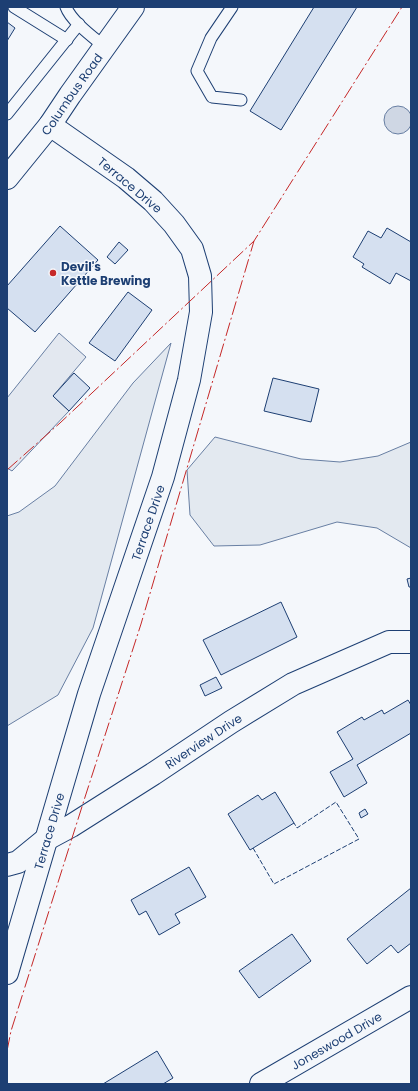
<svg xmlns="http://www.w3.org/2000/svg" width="418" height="1091" viewBox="0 0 418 1091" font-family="Poppins,sans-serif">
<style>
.green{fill:#e3e9f0;stroke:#687fa3}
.parking{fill:#e3e8f0;stroke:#687fa3}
.water{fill:#cfd7e4;stroke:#687fa3}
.building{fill:#d5e0f0;stroke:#1d3f73}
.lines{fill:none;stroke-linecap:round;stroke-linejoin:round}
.lane-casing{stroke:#1d3f73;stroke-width:13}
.street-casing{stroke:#1d3f73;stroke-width:24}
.secondary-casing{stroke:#1d3f73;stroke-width:24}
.lane{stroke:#f4f7fb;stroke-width:11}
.street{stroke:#f4f7fb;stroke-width:22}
.secondary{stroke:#f4f7fb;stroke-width:22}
.fence{stroke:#1d3f73;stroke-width:1;stroke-dasharray:5 2;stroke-linecap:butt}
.power{stroke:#c62828;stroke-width:1;stroke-dasharray:14 3 2 3;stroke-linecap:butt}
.poi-dot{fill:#c62828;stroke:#f4f7fb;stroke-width:1.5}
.labels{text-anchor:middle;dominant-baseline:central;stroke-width:3;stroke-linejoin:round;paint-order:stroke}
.street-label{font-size:12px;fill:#1d3f73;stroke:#f4f7fb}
.poi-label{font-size:12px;font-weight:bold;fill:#1d3f73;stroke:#f4f7fb;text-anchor:start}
</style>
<rect width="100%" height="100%" fill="#f4f7fb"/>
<!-- green -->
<g class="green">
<path d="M171,343L93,628L58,695L7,726V516L19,512L55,486L133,383Z"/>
<path d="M215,437L301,459L340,462L378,456L411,442V548L377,528L337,522L260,545L214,546L190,515L187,470Z"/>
</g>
<!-- parking -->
<path class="parking" d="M59,333L86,357L53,396L69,411L12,471L7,468V398Z"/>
<!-- water -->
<circle class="water" cx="398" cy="120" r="14"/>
<!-- building -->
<g class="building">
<path d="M314,7H357L281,130L250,111Z"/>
<path d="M7,22L15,28L7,41Z"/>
<path d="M60,226L98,260L35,332L7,308V286Z"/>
<path d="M387,228L411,242V281L396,273L390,284L362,267L364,264L353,257L368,231L381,238Z"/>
<path d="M119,242L128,250L115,264L107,257Z"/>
<path d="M128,292L152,310L115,361L89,343Z"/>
<path d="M74,373L90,388L69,411L53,396Z"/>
<path d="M273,378L319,389L311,422L264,411Z"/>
<path d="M411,578V587H409L407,579Z"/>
<path d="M281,602L297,637L221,675L203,640Z"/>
<path d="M216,677L222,688L205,696L200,685Z"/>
<path d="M408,700L411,705V733L357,765L367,783L344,797L330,772L353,759L337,732L362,717L364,720L382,710L384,714Z"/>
<path d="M275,792L294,823L250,850L228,814L258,795L262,800Z"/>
<path d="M365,809L368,814L361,818L359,813Z"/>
<path d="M189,867L206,897L175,914L180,923L159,935L146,911L139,915L131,900Z"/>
<path d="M411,888V943L398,953L391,945L367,964L347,939Z"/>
<path d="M292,934L311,961L259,998L239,971Z"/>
<path d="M157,1051L173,1078L163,1084H103Z"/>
</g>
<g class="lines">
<defs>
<g id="lane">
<path d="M14,7L67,40"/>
<path d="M66,7C71,21 93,37 105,47"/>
<path d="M232,7L211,38L197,71L212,97L241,100"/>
<path d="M7,114L79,24"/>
</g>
<g id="street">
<path id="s1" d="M7,865L18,862L45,840L71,826L153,774L231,722L293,684L389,642H411"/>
<path id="s2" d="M7,973L89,694L163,477L189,380L201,312L200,276L192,249L174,224L153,201L126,178L50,125"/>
<path id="s3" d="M261,1084L411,997"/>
</g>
<g id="secondary">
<path id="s4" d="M7,178L50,125L70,95L133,7"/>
</g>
</defs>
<!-- lane casing -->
<use href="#lane" class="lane-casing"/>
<!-- street casing -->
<use href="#street" class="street-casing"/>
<!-- secondary casing -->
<use href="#secondary" class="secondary-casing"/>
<!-- lane -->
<use href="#lane" class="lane"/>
<!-- street -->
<use href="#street" class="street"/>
<!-- secondary -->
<use href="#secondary" class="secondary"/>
<!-- fence -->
<path class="fence" d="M253,848L274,884L359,839L336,802L297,828L294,823"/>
<!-- power -->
<g class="power">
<path d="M7,470L60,423L254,241L402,7"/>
<path d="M7,1051L11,1031L86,794L141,624L254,241"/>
</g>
</g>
<!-- markers -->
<circle class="poi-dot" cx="53" cy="273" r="4"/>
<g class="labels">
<!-- street labels -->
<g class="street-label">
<text stroke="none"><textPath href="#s4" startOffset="106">Columbus Road</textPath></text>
<text transform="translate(130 185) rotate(40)">Terrace Drive</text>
<text stroke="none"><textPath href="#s2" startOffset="472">Terrace Drive</textPath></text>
<text stroke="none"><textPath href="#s1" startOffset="233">Riverview Drive</textPath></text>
<text stroke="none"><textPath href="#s2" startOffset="148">Terrace Drive</textPath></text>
<text stroke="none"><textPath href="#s3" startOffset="87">Joneswood Drive</textPath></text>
</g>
<!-- poi labels -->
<g class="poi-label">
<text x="61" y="266">Devil's<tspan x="61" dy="14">Kettle Brewing</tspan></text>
</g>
</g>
<!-- border -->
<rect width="418" height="1091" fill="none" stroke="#1d3f73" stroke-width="16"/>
</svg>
